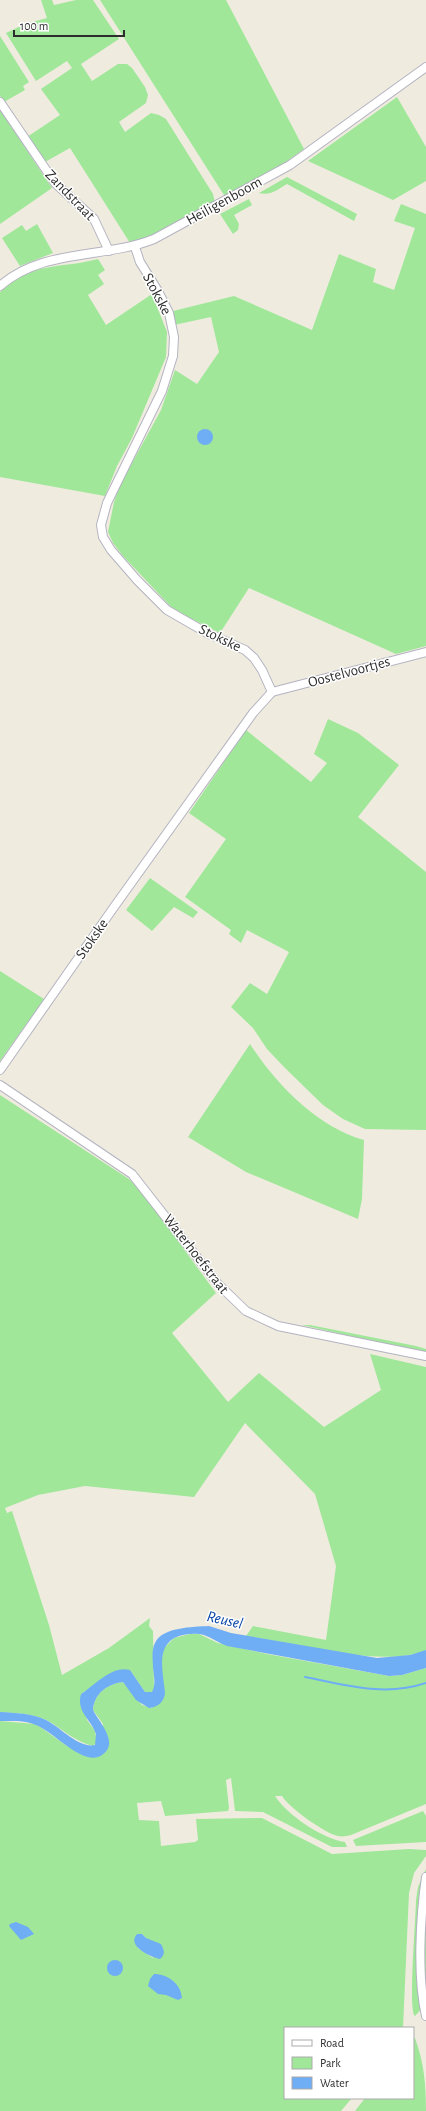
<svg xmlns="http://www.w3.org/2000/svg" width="426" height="2111" viewBox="0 0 426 2111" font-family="'Alegreya Sans',sans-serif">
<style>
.green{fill:#a0e79a;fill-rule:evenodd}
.water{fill:#6fadf4}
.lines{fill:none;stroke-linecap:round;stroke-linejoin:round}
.stream{stroke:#6fadf4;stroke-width:2}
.minor-casing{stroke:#b4b3c1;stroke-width:10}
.minor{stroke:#fff;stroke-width:8}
.labels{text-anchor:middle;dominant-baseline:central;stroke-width:3;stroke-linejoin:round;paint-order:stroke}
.street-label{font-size:15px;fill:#2d2d2d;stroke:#fff}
.water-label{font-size:16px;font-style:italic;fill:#0845a6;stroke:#fff}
</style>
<rect width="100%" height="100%" fill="#efecdf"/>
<!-- green -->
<g class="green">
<path d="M41,0H52L54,5L76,0H93L119,39L81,64L92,81L118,64H127L132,68L145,87L148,95L146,103L119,122L125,132L151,113L159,115L166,119L213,194L215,203L164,233L130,243L70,148L45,162L27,137L60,115L41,89L72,68L67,61L36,81L6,33L25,24L47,18Z"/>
<path d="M100,0H226L304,149L276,169L228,197L224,195Z"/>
<path d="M0,36L29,82L23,86L25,90L4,102L0,96Z"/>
<path d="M397,97L426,147V181L393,200L308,161Z"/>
<path d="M0,110L52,188L0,224Z"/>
<path d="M287,177L357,214L354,221L287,184C277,190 270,196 259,193Z"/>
<path d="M249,199L252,205L234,215L239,224L238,230L233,234L220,214Z"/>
<path d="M401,204L426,214V646L396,654L249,588L220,633L174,610L123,556L113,543L108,532L114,502L120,485L161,410L175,370L197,384L219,352L211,317L174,325L169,312L234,296L312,330L339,254L376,269L373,282L394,290L415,228L394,221Z"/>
<path d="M37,224L53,253L20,266L2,238L22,225L26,231Z"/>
<path d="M98,259L105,270L98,275L104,284L88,295L106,325L152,294L167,332L166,357L132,438L117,466L105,496L0,477V292C35,260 56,270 98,259Z"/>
<path d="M328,719L358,733L399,765L358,817L426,872V1130L365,1129L343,1119L323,1105L284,1067L267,1049L253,1028L231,1007L250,983L267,994L289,952L247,930L241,943L229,934L231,930L185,897L226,839L189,813L246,730L311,782L327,763L314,754Z"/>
<path d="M150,878L198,912L193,918L174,907L152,931L126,910Z"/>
<path d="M0,971L44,999L0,1061Z"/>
<path d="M250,1044C275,1083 318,1128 364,1140L362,1199L358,1219L246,1172L188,1137Z"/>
<path d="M0,1095L129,1179L142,1192L216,1293L172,1333L228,1402L259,1373L324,1427L381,1390L370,1354L426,1367V1650C387,1669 291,1643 246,1636L253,1626L326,1640L336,1566L315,1494L245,1423L194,1497L85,1486L38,1495L5,1508L7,1513L12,1511L49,1625L62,1675L109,1648L150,1618L149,1626L153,1631L154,1691L148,1694L145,1692L130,1670L93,1686L81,1694L87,1720L95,1731L97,1742L93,1746C77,1742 65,1732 52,1723C38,1714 17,1713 0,1712Z"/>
<path d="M302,1325H310L416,1346L426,1349V1353Z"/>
<path d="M190,1634H199L218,1643L267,1654L389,1676L402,1675L426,1668V1804L351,1835C347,1836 342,1837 338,1836C326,1834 288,1807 282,1796H275C287,1815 323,1839 345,1842L347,1847H332L263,1812L235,1811L231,1778L226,1780L229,1808L228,1811L165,1816L161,1801L137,1803L139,1820L159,1821L161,1846L195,1842L198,1840L196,1819L262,1818L332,1854L409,1849L426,1850V1856L414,1873L409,1893L403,2028H285V2098H352L341,2111H0V1721L36,1724L67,1746L99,1757L103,1724L93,1710C94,1694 107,1684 123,1682L142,1705L152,1708L164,1648L174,1638ZM142,1934L146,1938L153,1958L138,1948Z"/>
<path d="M423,1811L426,1816V1842L356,1846L353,1840Z"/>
<path d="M426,1869V2004L415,2016C408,2010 416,1916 416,1900L418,1887Z"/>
<path d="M413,2038H415C424,2062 426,2085 426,2111H355L365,2098H413Z"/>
</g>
<!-- water -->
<g class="water">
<circle cx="205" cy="437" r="8"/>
<path d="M209,1626L231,1633L377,1658L410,1655L426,1650V1668L402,1675L389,1676L227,1646C219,1643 212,1638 204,1635C197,1633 190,1634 183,1635C154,1641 163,1672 165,1693C164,1702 158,1707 149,1708L136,1700L123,1682C107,1684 94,1694 93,1710C99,1722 120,1743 102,1755C84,1768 53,1731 36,1725C26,1720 11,1721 0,1721V1712C15,1713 32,1713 46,1720C59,1726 79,1749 95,1745L96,1734C91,1719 76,1712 81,1694C95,1685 112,1665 130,1670L145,1692H152C156,1685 154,1676 153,1668C153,1661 151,1650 155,1643C162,1627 193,1627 209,1626Z"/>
<path d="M16,1922L28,1927L34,1934L21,1940L9,1926L10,1924Z"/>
<path d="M137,1934H142L146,1938L161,1944C164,1950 166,1954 160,1959C151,1957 126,1946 137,1934Z"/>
<circle cx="115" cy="1968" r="8"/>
<path d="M154,1974C168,1974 181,1984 182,1998L178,2000L166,1995L158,1994L148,1986L150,1979Z"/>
</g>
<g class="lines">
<!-- stream -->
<path class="stream" d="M305,1677C347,1685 384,1697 426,1683"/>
<defs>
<g id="minor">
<path d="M0,102L55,183L94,219L109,251"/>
<path d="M0,286C43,248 104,259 154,239L290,165L426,67"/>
<path d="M272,692L426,652"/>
<path d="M0,1070L114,907L253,713L272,692L262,670L254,658L245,650L207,633L167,610L137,580L111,550L103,537L101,525L107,503L162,391L173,356L174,337L169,313L158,291L140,262L135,247"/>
<path d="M0,1085L132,1174L218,1284L246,1311L278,1326L426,1356"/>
<path d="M426,1877C420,1918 417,1977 426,2016"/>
</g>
</defs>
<!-- minor casing -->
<use href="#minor" class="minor-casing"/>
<!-- minor -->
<use href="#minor" class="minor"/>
</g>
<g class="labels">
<!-- street labels -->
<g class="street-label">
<text transform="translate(70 195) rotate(46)">Zandstraat</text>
<text transform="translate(224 201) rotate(-29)">Heiligenboom</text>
<text transform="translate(157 294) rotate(62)">Stokske</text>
<text transform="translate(220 638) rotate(26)">Stokske</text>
<text transform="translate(349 672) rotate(-15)">Oostelvoortjes</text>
<text transform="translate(92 939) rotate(-55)">Stokske</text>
<text transform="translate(196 1254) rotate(52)">Waterhoefstraat</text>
</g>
<!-- water labels -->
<g class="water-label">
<text transform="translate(225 1620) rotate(13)">Reusel</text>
</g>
</g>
<!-- legend -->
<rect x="284" y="2027" width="130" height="72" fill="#ffffff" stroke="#ababab"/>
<rect x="292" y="2040" width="20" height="6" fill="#ffffff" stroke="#ababab"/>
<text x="320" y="2047" font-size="12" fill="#2d2d2d">Road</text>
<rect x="292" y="2057" width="20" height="12" fill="#a0e79a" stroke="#ababab"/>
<text x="320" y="2067" font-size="12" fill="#2d2d2d">Park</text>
<rect x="292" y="2077" width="20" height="12" fill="#6fadf4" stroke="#ababab"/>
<text x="320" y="2087" font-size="12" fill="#2d2d2d">Water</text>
<!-- scale -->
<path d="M14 30v6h110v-6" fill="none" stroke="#2d2d2d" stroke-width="2"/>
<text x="20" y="30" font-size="12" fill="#2d2d2d" stroke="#ffffff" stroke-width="3" paint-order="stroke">100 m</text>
</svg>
